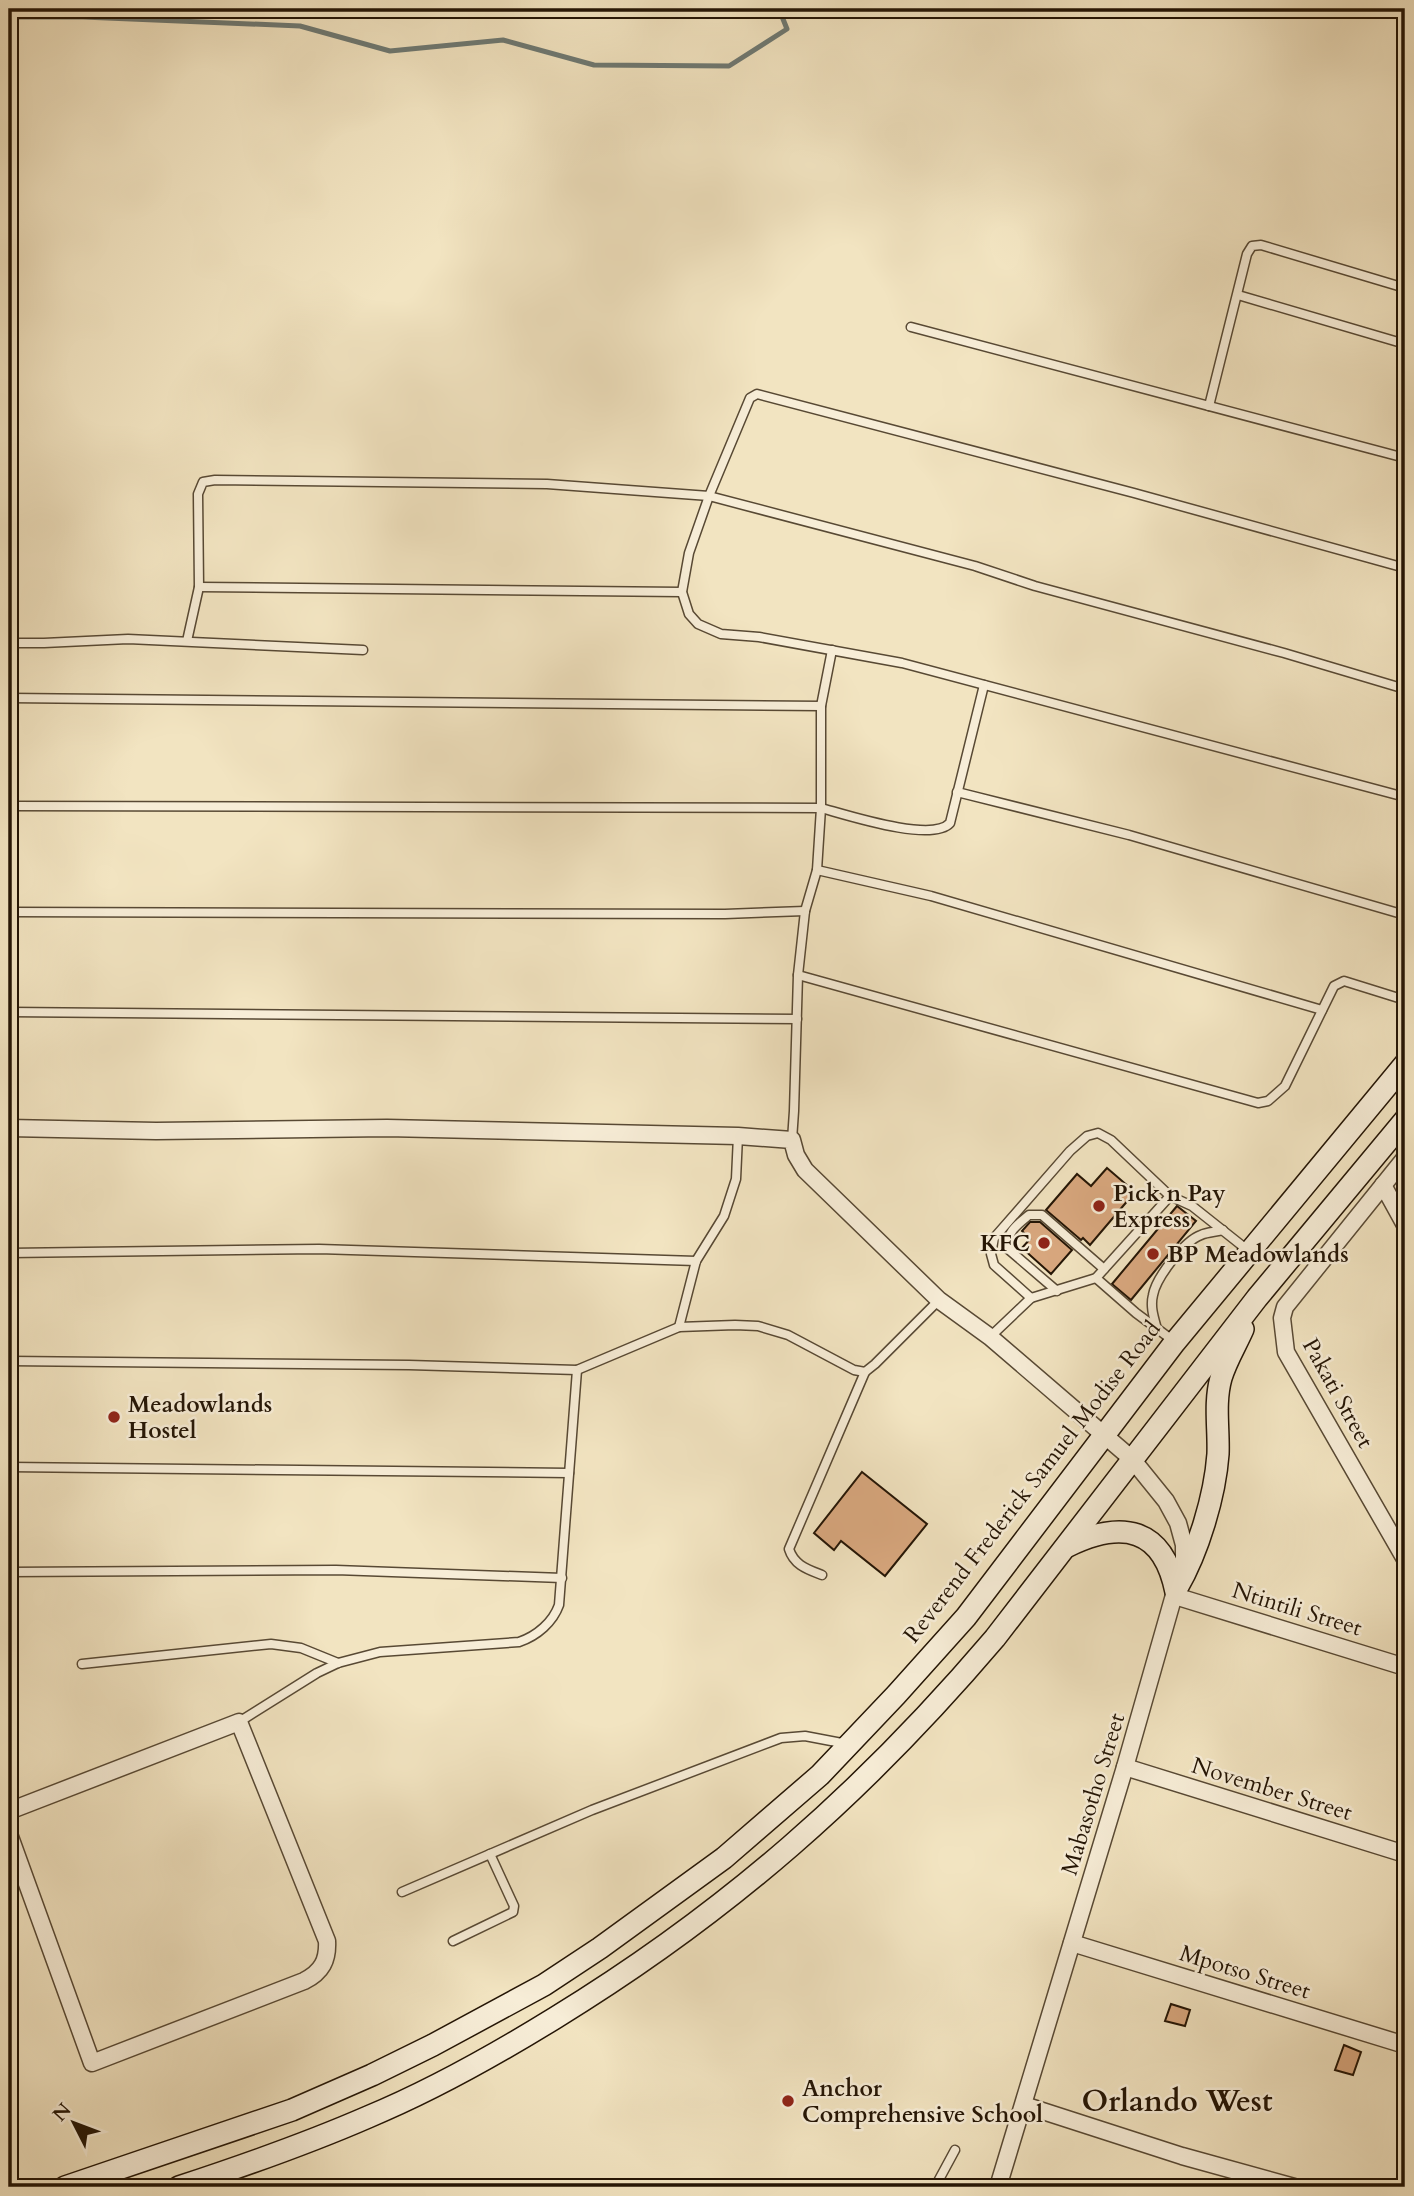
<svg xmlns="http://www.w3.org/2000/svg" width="1414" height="2196" viewBox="0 0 1414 2196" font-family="Cardo,serif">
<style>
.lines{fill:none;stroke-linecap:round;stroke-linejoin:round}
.stream{stroke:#6e7973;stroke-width:5}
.building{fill:#d9a87f;stroke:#241505;stroke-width:2}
.lane-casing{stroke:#584934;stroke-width:11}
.street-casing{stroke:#584934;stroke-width:19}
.secondary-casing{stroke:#241505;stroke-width:24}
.lane{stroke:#f7edd7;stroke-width:8}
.street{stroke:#f7edd7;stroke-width:16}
.secondary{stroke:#f7edd7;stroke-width:21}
.poi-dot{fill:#8f2418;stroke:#f7edd7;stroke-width:2.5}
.labels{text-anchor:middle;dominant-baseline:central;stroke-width:5;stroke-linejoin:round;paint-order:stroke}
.poi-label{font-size:23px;font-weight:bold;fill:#241505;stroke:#f7edd7;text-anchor:start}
.street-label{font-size:23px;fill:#241505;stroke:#f7edd7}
.district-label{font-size:30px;font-weight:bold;fill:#241505;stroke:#f7edd7}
</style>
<rect width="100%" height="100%" fill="#f2e4c1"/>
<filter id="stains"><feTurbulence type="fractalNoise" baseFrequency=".00286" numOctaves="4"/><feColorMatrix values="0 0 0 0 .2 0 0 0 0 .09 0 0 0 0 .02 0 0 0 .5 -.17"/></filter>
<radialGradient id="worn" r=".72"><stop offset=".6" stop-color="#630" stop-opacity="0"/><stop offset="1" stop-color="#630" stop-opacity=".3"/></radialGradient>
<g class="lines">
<!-- stream -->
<path class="stream" d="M9,17H83L300,26L390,51L503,40L594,65L729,66L787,29L779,9"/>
</g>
<!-- building -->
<g class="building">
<path d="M1107,1168L1135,1192L1090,1245L1083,1238L1081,1240L1046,1210L1077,1174L1091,1186Z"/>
<path d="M1177,1206L1196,1221L1131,1300L1112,1284Z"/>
<path d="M1030,1222H1040L1072,1250L1051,1274L1022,1248L1030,1239L1022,1231Z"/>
<path d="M862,1472L927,1524L885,1576L841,1541L834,1550L814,1533Z"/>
<path d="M1171,2004L1190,2010L1185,2026L1165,2021Z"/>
<path d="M1344,2045L1361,2052L1353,2075L1335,2070Z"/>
</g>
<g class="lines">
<defs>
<g id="lane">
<path d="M1238,295L1405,344"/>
<path d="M911,327L1405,458"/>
<path d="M1209,406L1247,254L1252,246L1261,245L1405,288"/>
<path d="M1405,568L1134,493L757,394L750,398L709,496L689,553L682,592L689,614L698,624L721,634L759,637L902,663L1405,797"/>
<path d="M199,587L682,592"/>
<path d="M187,641L199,587L198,494L203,482L215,480L547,484L709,496L975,566L1035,586L1284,653L1405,689"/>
<path d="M9,643H44L128,639L363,650"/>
<path d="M9,698L821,706"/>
<path d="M957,792L1129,835L1405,915"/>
<path d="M9,806L821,808C847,815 932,843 950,823L984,685"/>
<path d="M817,870L931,896L1322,1010"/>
<path d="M9,912L725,914L805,911"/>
<path d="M798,975L1258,1103L1268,1101L1285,1086L1334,986L1344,981L1405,1000"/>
<path d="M9,1012L797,1019"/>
<path d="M792,1140L794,1111L798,975L805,911L817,870L821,808V706L832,650"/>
<path d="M9,1253L319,1249L696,1261"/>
<path d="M1096,1278L1136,1313L1175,1342"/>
<path d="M1057,1291L1008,1249C1005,1233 1018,1224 1029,1215H1042L1104,1269"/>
<path d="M1031,1298L994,1265L991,1254L994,1238L1070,1151L1087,1136L1098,1133L1111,1140L1170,1196"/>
<path d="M679,1327L696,1261L724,1216L736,1179L738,1136"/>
<path d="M1157,1329C1154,1318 1150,1307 1153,1295C1156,1278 1184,1241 1201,1235C1207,1232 1216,1232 1223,1230"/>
<path d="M990,1337L1031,1298L1096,1278L1170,1196L1192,1206L1250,1252"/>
<path d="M9,1361L409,1365L577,1370L679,1327L735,1325L758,1326L788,1335L854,1370L865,1372L875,1364L939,1300"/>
<path d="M9,1467L569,1473"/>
<path d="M9,1572L336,1570L562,1578"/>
<path d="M822,1575C807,1569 794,1565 789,1549L865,1372"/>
<path d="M82,1664L271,1644L301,1648L338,1663"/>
<path d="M239,1722L317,1673L338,1663L380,1652L519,1642C537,1636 553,1622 559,1605L577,1370"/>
<path d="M402,1892L592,1810L781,1738L805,1736L847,1744"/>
<path d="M453,1941L513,1912L514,1906L490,1854"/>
<path d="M935,2187L955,2150"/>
</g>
<g id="street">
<path d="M9,1128L156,1131L387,1128L738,1136L792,1140L796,1155L805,1170L939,1300L990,1337L1132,1459L1166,1501L1178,1523L1184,1545V1560L1125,1767L998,2187"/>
<path d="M1405,1158L1285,1307L1282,1318L1286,1352L1405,1559"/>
<path d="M1383,1185L1405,1225"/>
<path d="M1175,1596L1405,1667"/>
<path d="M1125,1767L1405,1854"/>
<path d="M9,1811L239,1722L327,1941C328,1960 322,1972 304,1981L92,2063L9,1834"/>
<path d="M1072,1943L1405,2045"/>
<path d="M1024,2105L1182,2156L1294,2187"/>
</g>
<g id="secondary">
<path d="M1068,1546C1122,1520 1163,1527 1176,1592"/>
<path d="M1177,1588C1198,1552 1215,1496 1218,1454C1219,1429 1214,1403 1221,1378C1226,1361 1236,1345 1243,1329"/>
<path d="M65,2187L292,2110L372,2075L433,2045L544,1985L600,1948L724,1858L820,1775L896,1695L966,1617L1175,1342L1405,1064"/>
<path d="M179,2187C243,2166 306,2144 368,2117C433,2090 495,2055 555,2018C728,1912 864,1792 995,1638L1257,1298L1405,1120"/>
</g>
</defs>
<!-- lane casing -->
<use href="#lane" class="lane-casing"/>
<!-- street casing -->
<use href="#street" class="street-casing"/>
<!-- secondary casing -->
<use href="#secondary" class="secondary-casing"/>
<!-- lane -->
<use href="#lane" class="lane"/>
<!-- street -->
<use href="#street" class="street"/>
<!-- secondary -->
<use href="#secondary" class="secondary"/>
</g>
<!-- markers -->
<g class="poi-dot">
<circle cx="1099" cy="1206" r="7"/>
<circle cx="1044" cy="1243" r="7"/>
<circle cx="1153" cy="1254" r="7"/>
<circle cx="114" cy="1417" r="7"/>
<circle cx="788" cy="2101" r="7"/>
</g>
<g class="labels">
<!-- poi labels -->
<g class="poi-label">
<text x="1113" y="1193">Pick n Pay<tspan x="1113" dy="26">Express</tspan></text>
<text x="1030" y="1243" text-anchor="end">KFC</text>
<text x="1167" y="1254">BP Meadowlands</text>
<text x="128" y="1404">Meadowlands<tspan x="128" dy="26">Hostel</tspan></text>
<text x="802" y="2088">Anchor<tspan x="802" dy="26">Comprehensive School</tspan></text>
</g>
<!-- street labels -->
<g class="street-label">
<text transform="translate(1338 1393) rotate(61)">Pakati Street</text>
<text transform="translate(1032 1482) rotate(-52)">Reverend Frederick Samuel Modise Road</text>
<text transform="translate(1297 1609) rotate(17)">Ntintili Street</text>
<text transform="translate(1272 1789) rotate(17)">November Street</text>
<text transform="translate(1093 1794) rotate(-73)">Mabasotho Street</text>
<text transform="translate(1245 1972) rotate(17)">Mpotso Street</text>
</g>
<!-- district labels -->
<g class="district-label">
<text x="1177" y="2101">Orlando West</text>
</g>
</g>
<!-- margin -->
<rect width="1414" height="2196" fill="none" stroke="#f2e4c1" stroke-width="35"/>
<rect x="10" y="10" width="1393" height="2175" fill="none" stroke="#241505" stroke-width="3.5"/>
<rect x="18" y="18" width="1379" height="2161" fill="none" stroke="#241505" stroke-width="2"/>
<!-- north arrow -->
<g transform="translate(74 2123) rotate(312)" stroke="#f7edd7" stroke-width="5" paint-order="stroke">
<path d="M0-5L12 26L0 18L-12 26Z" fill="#241505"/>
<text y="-10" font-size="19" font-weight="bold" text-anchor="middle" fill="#241505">N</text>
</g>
<rect width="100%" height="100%" filter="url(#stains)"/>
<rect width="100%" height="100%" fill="url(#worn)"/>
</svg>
